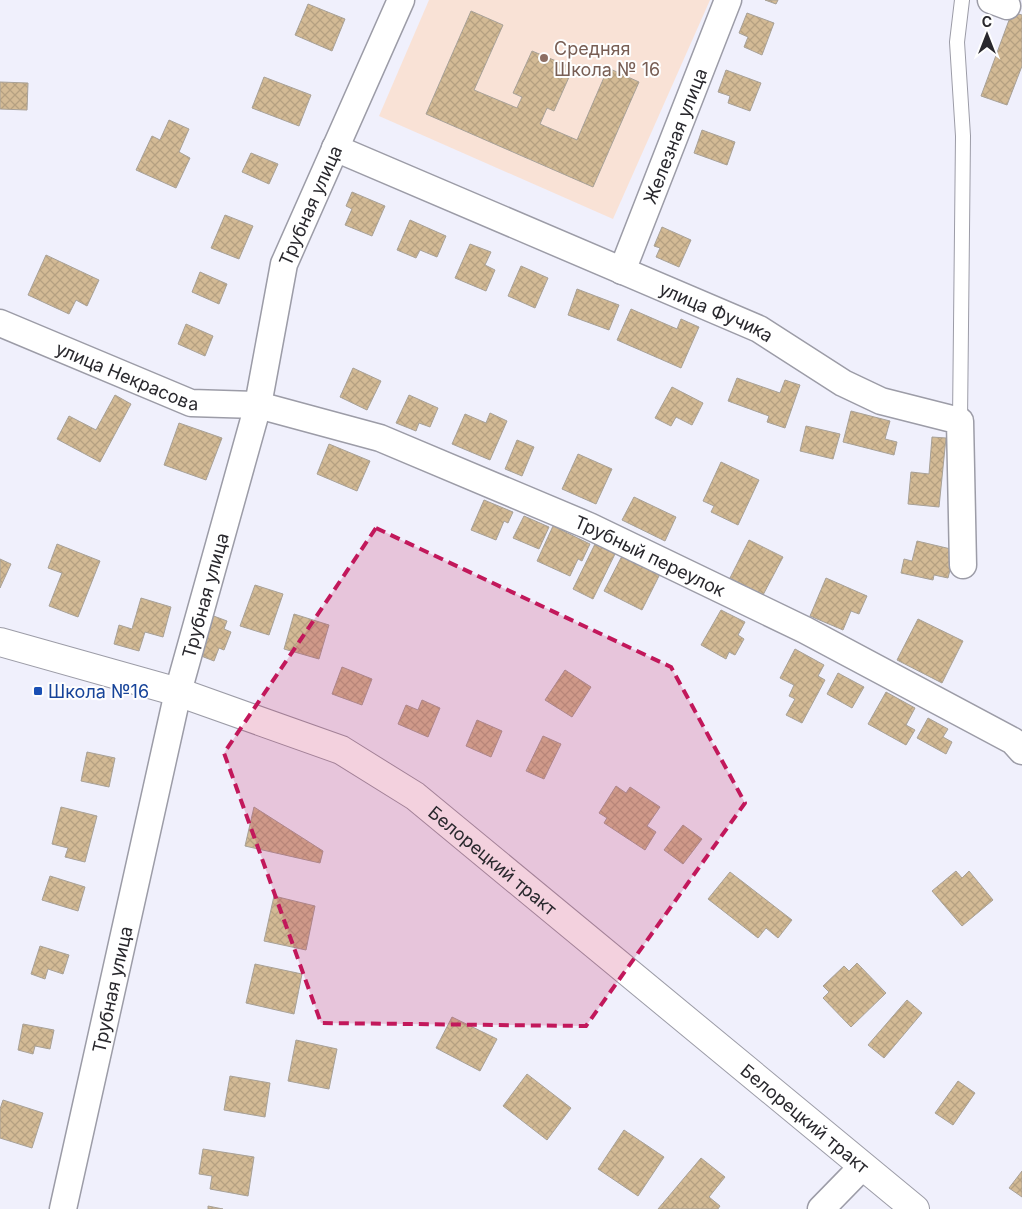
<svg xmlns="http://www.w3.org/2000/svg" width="1022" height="1209" viewBox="0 0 1022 1209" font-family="Inter,sans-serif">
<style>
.education{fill:#f9e2d6}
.building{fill:url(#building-cross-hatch);stroke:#a8a197}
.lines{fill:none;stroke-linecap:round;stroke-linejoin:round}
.service-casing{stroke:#9c9ca7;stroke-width:16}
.minor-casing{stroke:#9c9ca7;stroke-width:29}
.tertiary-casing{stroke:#9c9ca7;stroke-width:30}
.service{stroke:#fff;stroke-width:14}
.minor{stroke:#fff;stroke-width:26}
.tertiary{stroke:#fff;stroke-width:28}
.marked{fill:#c2185b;fill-opacity:0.2;stroke:#c2185b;stroke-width:4;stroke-dasharray:10 6;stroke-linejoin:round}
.education-dot{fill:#8d6e63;stroke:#fefefe;stroke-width:2}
.transit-dot{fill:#1a4fb4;stroke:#fefefe;stroke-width:2}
.labels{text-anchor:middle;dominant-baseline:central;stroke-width:4;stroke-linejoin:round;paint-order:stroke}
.education-label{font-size:18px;fill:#785e54;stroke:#fefefe;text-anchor:start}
.street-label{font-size:18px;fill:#29282d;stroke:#fefefe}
.transit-label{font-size:18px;fill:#164399;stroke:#fefefe;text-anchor:start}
</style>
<defs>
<pattern id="building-cross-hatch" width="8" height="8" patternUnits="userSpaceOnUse" patternTransform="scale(1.25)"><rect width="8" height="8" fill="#d3ba95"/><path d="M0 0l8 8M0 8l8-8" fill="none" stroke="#b5a081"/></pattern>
</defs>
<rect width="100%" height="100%" fill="#f0f0fc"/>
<!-- education -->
<path class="education" d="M429,0H710L613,219L379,116Z"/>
<!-- building -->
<g class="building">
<path d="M765,0H778L776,4Z"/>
<path d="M308,4L345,19L332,51L295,35Z"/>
<path d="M471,11L503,25L474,90L517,108L522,97L513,93L532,51L573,68L554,111L547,108L540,124L577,140L608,68L639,82L593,187L426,114Z"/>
<path d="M1012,12L1022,15V66L1007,105L981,96Z"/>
<path d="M747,13L774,23L762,55L744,47L748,37L739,33Z"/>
<path d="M726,70L761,83L750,111L728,103L730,96L718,92Z"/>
<path d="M264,77L311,95L299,126L252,108Z"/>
<path d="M0,82L28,83L27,110L0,109Z"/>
<path d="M169,120L189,129L179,152L190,158L176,188L136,170L152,136L160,140Z"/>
<path d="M702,130L735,142L727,165L694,153Z"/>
<path d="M251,153L278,164L269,184L242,172Z"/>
<path d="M352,192L385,206L372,236L345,225L352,209L346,206Z"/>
<path d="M225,215L253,226L239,259L211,248Z"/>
<path d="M410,220L446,236L437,257L420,250L416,258L397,250Z"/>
<path d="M662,227L691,240L679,267L656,257L660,248L654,246Z"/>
<path d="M470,244L491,252L485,265L495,270L486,291L455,278Z"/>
<path d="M46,255L99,280L87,306L76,300L69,314L28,295Z"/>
<path d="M521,266L548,278L535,308L508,296Z"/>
<path d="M200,272L227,284L219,304L192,292Z"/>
<path d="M577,289L619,305L609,330L568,315Z"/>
<path d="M631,309L677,329L681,319L699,327L681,368L617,340Z"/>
<path d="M186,324L213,336L205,356L178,344Z"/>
<path d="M353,368L381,381L367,410L340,397Z"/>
<path d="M737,378L780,393L785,380L800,385L785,428L767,422L769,416L728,401Z"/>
<path d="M672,387L703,403L692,425L676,417L671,426L655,418Z"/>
<path d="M115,395L131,404L100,462L57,439L69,416L96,430Z"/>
<path d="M409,395L438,408L430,427L419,423L416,431L396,423Z"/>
<path d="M851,411L890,421L885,439L897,442L894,455L843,442Z"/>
<path d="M490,413L507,421L490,460L452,444L465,414L486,423Z"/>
<path d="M179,423L222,438L206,480L164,465Z"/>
<path d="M806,426L840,434L833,459L800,451Z"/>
<path d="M932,437L946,438L939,507L908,504L911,472L929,474Z"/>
<path d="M517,440L534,447L522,476L505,469Z"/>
<path d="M329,444L370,461L357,491L317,474Z"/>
<path d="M578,454L612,469L596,504L562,489Z"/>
<path d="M721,462L759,480L738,525L711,512L714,506L703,501Z"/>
<path d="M634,497L676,517L665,541L622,520Z"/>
<path d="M484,500L513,512L508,523L504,521L496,540L471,530Z"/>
<path d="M524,516L549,527L539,549L513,538Z"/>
<path d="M553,526L590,544L582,561L578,559L570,576L537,561Z"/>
<path d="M749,540L783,557L763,595L730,578Z"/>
<path d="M917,541L955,550L948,578L934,575L933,580L901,573L904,559L912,561Z"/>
<path d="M57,544L100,561L78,617L49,606L62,573L48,568Z"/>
<path d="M595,544L615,554L593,599L573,589Z"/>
<path d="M622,556L660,574L642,610L604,591Z"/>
<path d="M0,559L11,564L0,588Z"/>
<path d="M826,578L867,596L859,614L851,611L843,630L810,616Z"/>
<path d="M255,585L283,594L269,635L240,626Z"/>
<path d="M141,598L171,607L163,637L145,632L139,651L114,644L119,625L132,629Z"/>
<path d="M721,610L745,622L738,635L744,639L735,655L729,652L726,659L701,645Z"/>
<path d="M294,614L329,625L319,659L284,649Z"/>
<path d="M211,615L227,621L224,629L231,632L224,650L219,648L214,661L196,654Z"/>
<path d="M918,619L963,641L942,683L897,660Z"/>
<path d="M795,649L824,665L818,676L825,680L802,723L786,715L795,699L789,696L794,685L780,678Z"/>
<path d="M342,667L372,679L362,705L332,694Z"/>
<path d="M565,670L591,687L572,717L545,700Z"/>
<path d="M838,673L864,687L852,708L827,694Z"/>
<path d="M886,692L915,708L906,725L915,730L906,745L868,724Z"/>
<path d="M422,700L440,708L428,737L398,724L406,705L418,710Z"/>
<path d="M928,718L948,729L943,737L952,742L946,754L917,738Z"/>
<path d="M477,720L502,731L491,757L466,746Z"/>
<path d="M543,736L561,744L544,779L526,771Z"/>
<path d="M87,752L115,758L109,787L81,781Z"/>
<path d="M616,786L626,793L630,787L660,807L647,826L656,832L645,850L604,823L607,818L599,813Z"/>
<path d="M61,807L97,816L85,862L65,857L68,848L52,844Z"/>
<path d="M254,807L323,851L320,863L245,846Z"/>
<path d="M683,825L702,839L683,864L664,850Z"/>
<path d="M956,871L962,878L969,871L993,900L962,926L932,891Z"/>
<path d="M730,872L792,920L778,938L766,928L758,938L708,899Z"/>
<path d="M50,876L85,887L78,911L42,900Z"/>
<path d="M274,896L315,906L306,950L264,941Z"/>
<path d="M40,946L69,955L63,974L48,969L45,979L31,974Z"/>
<path d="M857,963L886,993L851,1027L823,998L829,992L823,986L844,966L849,971Z"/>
<path d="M255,964L302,974L294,1014L246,1003Z"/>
<path d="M907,1000L922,1013L884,1058L868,1045Z"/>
<path d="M452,1017L497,1039L480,1071L436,1048Z"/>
<path d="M23,1024L54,1030L50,1049L35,1046L33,1054L18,1050Z"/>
<path d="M296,1040L337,1049L329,1089L288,1081Z"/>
<path d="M527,1074L571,1108L547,1140L503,1106Z"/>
<path d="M230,1076L270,1083L265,1117L224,1110Z"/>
<path d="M958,1081L975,1093L953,1125L935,1113Z"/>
<path d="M3,1100L43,1113L32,1148L0,1138V1109Z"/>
<path d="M624,1130L664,1157L638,1196L598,1169Z"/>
<path d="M203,1149L254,1157L248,1196L210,1189L212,1176L199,1174Z"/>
<path d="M701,1158L725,1177L709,1197L720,1206L718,1209H658Z"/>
<path d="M1022,1171V1197L1009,1188Z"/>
<path d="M208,1206L223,1209H208Z"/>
</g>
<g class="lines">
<defs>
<path id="service" d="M960,421L963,136L957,42L962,0"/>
<g id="minor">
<path d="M991,0L1007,6"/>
<path id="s1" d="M335,148L759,329L843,383L881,401L960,421L963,565"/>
<path id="s2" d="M622,271L728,0"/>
<path id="s3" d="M0,323L191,403L258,405L380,438L589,526L805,630L1013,741L1022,751"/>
<path id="s4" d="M63,1209L178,692L258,405L284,264L401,0"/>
<path d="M821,1209L863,1166"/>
</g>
<g id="tertiary">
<path id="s5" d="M0,642L178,692L341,750L415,796L915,1209"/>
</g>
</defs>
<!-- service casing -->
<use href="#service" class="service-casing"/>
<!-- minor casing -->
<use href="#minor" class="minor-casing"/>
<!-- tertiary casing -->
<use href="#tertiary" class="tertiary-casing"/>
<!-- service -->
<use href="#service" class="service"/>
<!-- minor -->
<use href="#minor" class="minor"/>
<!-- tertiary -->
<use href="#tertiary" class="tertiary"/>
</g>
<!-- marked area -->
<path class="marked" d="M376,528L671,667L745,803L586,1026L321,1023L224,753Z"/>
<!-- markers -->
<circle class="education-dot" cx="544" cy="58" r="5"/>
<rect class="transit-dot" x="33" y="686" width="10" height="10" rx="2.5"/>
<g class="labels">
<!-- education labels -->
<g class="education-label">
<text x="554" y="48">Средняя<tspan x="554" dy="21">Школа № 16</tspan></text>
</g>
<!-- street labels -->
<g class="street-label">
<text stroke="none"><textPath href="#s2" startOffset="145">Железная улица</textPath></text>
<text stroke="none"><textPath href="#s4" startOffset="1035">Трубная улица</textPath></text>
<text stroke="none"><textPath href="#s1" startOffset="415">улица Фучика</textPath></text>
<text stroke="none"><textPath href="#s3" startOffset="138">улица Некрасова</textPath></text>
<text stroke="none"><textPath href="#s3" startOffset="695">Трубный переулок</textPath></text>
<text stroke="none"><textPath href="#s4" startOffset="630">Трубная улица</textPath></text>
<text stroke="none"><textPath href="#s5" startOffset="546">Белорецкий тракт</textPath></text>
<text stroke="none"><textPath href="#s4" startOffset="225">Трубная улица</textPath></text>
<text stroke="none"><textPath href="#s5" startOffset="951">Белорецкий тракт</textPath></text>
</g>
<!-- transit labels -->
<g class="transit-label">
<text x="48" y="691">Школа №16</text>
</g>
</g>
<!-- north arrow -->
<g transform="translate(987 35)" stroke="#fefefe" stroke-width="4" paint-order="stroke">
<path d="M0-4L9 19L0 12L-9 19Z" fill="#29282d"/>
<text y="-8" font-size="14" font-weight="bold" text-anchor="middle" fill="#29282d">С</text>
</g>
</svg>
